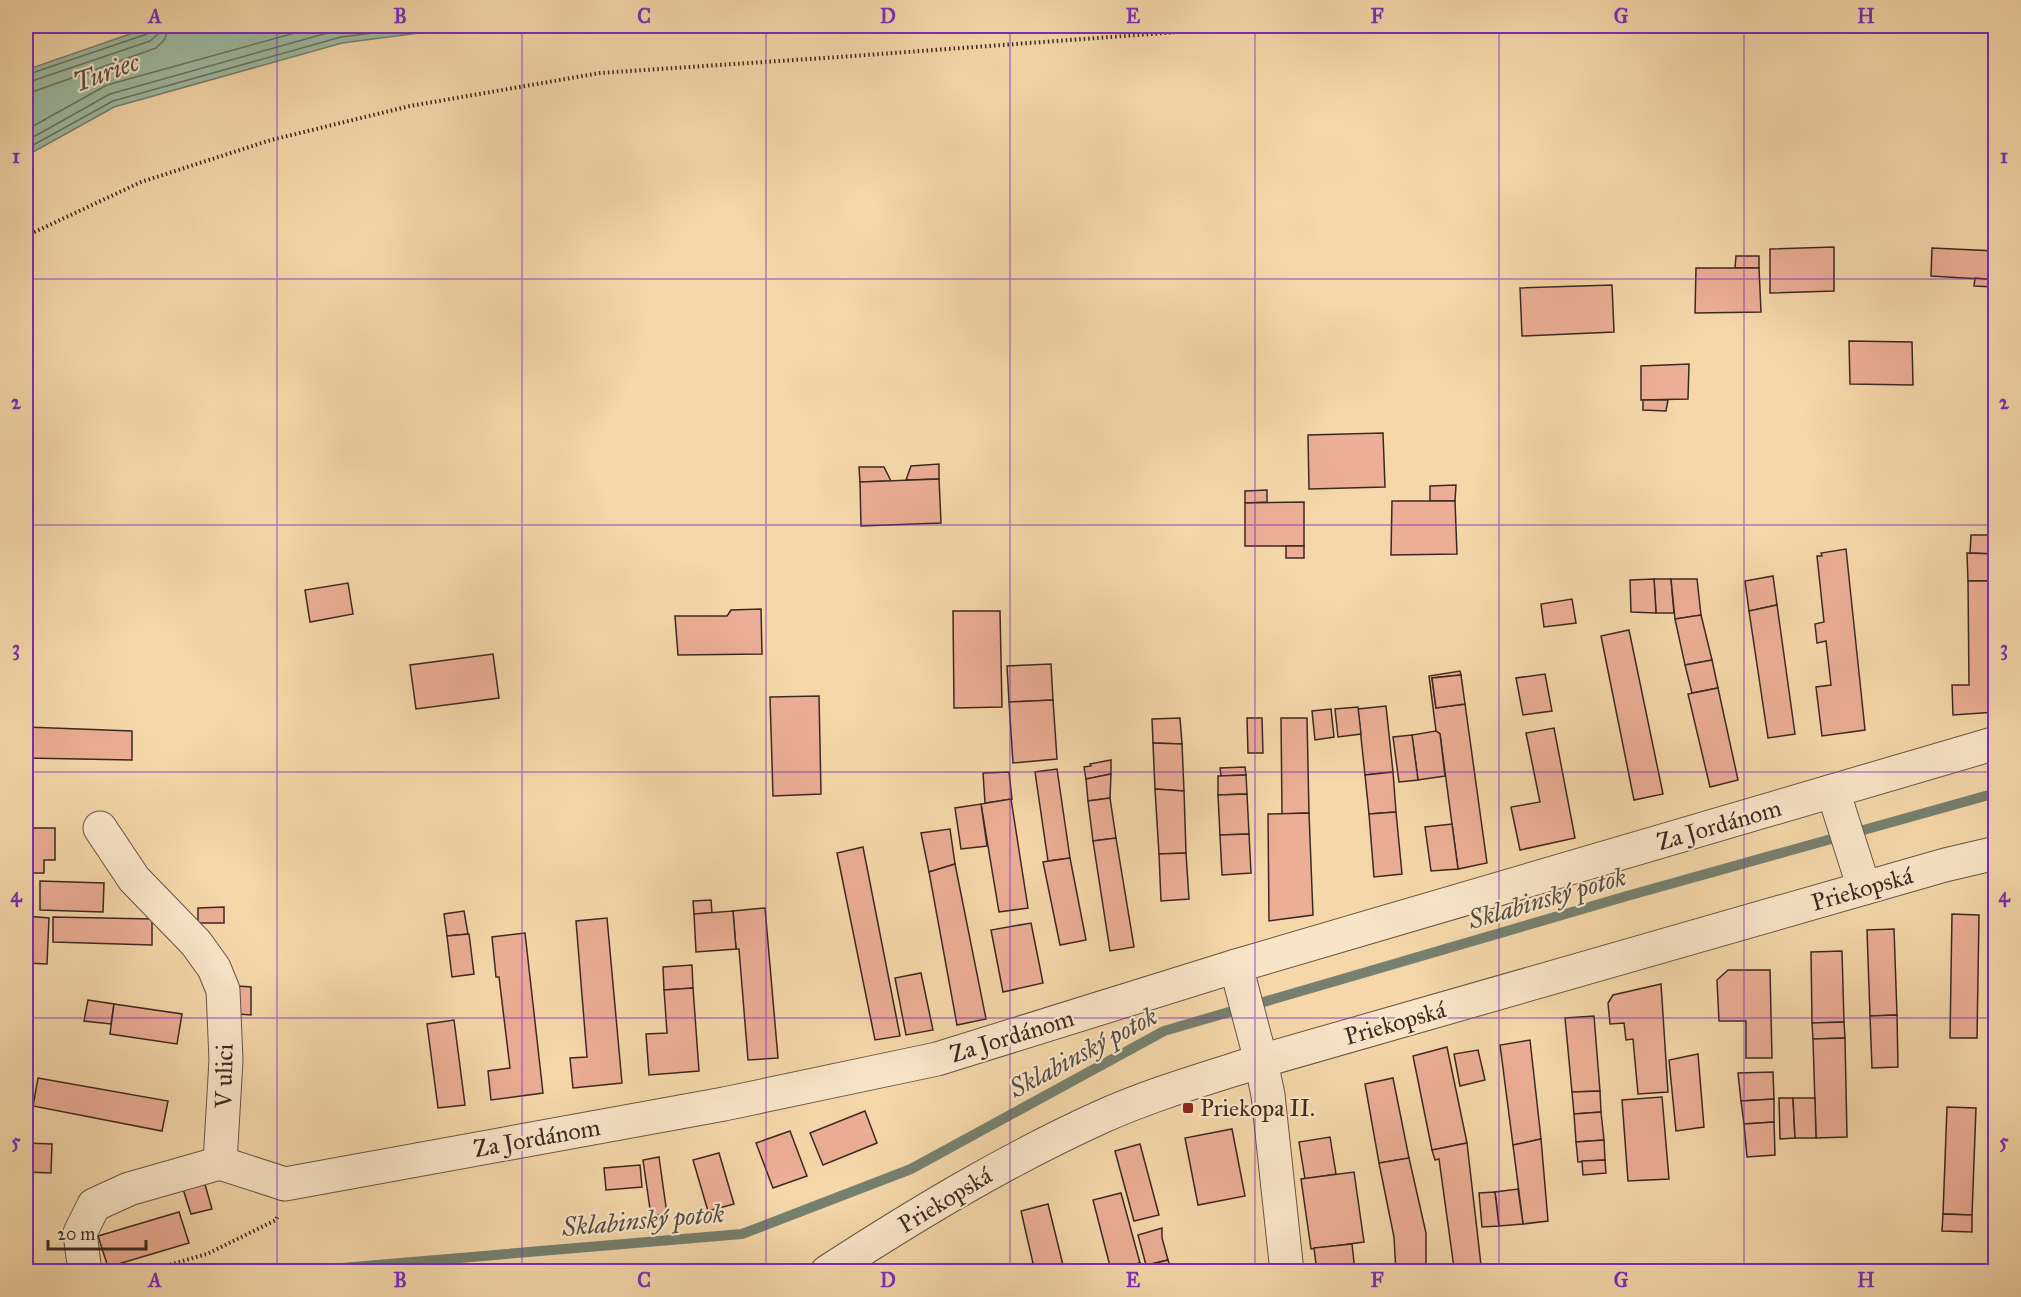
<svg xmlns="http://www.w3.org/2000/svg" width="2021" height="1297" viewBox="0 0 2021 1297" font-family="'IM FELL Great Primer',serif">
<style>
.water{fill:#9dbaa3;stroke:#76806f;stroke-width:1.5}
.lines{fill:none;stroke-linecap:round;stroke-linejoin:round}
.shore{stroke:#6c7262;stroke-width:1.5}
.stream{stroke:#76806f;stroke-width:10}
.building{fill:#ecae96;stroke:#3c2921;stroke-width:1.5}
.minor-casing{stroke:#6a5443;stroke-width:35}
.path{stroke:#3c2921;stroke-width:4;stroke-dasharray:1.5 3;stroke-linecap:butt}
.minor{stroke:#f8e5c8;stroke-width:33}
.grid{fill:none;stroke:#7b2cbf;stroke-width:1.5;stroke-opacity:0.55}
.poi-dot{fill:#8f2418;stroke:#f8e5c8;stroke-width:2}
.labels{text-anchor:middle;dominant-baseline:central;stroke-width:4.5;stroke-linejoin:round;paint-order:stroke}
.street-label{font-size:24px;fill:#3c2921;stroke:#f8e5c8}
.poi-label{font-size:24px;fill:#3c2921;stroke:#f8e5c8;text-anchor:start}
.water-label{font-size:26px;font-style:italic;fill:#544d42;stroke:#f8e5c8}
.neatline{fill:none;stroke:#7b2cbf;stroke-width:2}
.grid-label{font-size:20px;text-anchor:middle;font-weight:bold;fill:#7b2cbf}
</style>
<rect width="100%" height="100%" fill="#f5d7aa"/>
<filter id="stains"><feTurbulence type="fractalNoise" baseFrequency=".00333" numOctaves="4"/><feColorMatrix values="0 0 0 0 .2 0 0 0 0 .09 0 0 0 0 .02 0 0 0 .5 -.17"/></filter>
<radialGradient id="worn" r=".72"><stop offset=".6" stop-color="#630" stop-opacity="0"/><stop offset="1" stop-color="#630" stop-opacity=".3"/></radialGradient>
<!-- water -->
<path class="water" d="M153,26H473L342,43L114,107L26,156V70Z"/>
<g class="lines">
<!-- shore -->
<g class="shore">
<path d="M26,75L147,34L151,31L152,26"/>
<path d="M26,83L150,41L158,34L159,26"/>
<path d="M26,92L35,91L156,48L165,39L168,26"/>
<path d="M26,130L107,85L320,26"/>
<path d="M26,141L110,94L338,30L370,26"/>
<path d="M26,149L113,101L341,37L427,26"/>
</g>
<!-- stream -->
<path class="stream" d="M294,1272L742,1234L911,1169L1164,1031L1627,896L1996,793"/>
</g>
<!-- building -->
<g class="building">
<path d="M1834,247V291L1770,293V249Z"/>
<path d="M1932,248L1996,251V280L1931,276Z"/>
<path d="M1736,256H1759V268H1735Z"/>
<path d="M1696,268H1759L1761,312L1695,313Z"/>
<path d="M1975,278L1996,280L1995,287L1974,286Z"/>
<path d="M1612,285L1614,332L1522,336L1520,288Z"/>
<path d="M1849,341L1912,342L1913,385L1850,384Z"/>
<path d="M1689,364L1688,399L1641,400V366Z"/>
<path d="M1643,400H1668L1666,411L1643,410Z"/>
<path d="M1383,433L1385,487L1309,489L1308,435Z"/>
<path d="M939,464V479L906,480L911,466Z"/>
<path d="M859,467H884L891,481L860,482Z"/>
<path d="M939,479L941,523L861,526L860,482Z"/>
<path d="M1456,485L1455,501H1430V486Z"/>
<path d="M1267,490V502L1245,503V491Z"/>
<path d="M1392,501H1455L1457,554L1391,555Z"/>
<path d="M1304,502V546H1245V503Z"/>
<path d="M1971,535H1995V554L1970,553Z"/>
<rect x="1286" y="546" width="18" height="12"/>
<path d="M1846,549L1865,730L1822,736L1816,687L1831,685L1826,641L1817,643L1815,624L1824,622L1817,556H1822L1821,553Z"/>
<path d="M1967,553L1995,554V581H1968Z"/>
<path d="M1773,576L1777,605L1749,611L1745,581Z"/>
<path d="M1654,579H1671L1674,613H1656Z"/>
<path d="M1654,579L1656,613L1631,612L1630,580Z"/>
<path d="M1671,579H1697L1701,615L1675,619Z"/>
<path d="M1968,581H1995L1996,712L1953,715L1952,685H1969Z"/>
<path d="M348,583L353,614L310,622L305,590Z"/>
<path d="M1572,599L1576,623L1544,627L1541,604Z"/>
<path d="M1777,605L1795,734L1768,738L1749,611Z"/>
<path d="M761,609L762,654L678,655L675,616H727L731,610Z"/>
<path d="M953,611H1000L1002,707L954,708Z"/>
<path d="M1701,615L1712,660L1685,665L1675,619Z"/>
<path d="M1629,630L1663,794L1634,800L1601,636Z"/>
<path d="M493,654L499,698L416,709L410,665Z"/>
<path d="M1712,660L1718,688L1692,693L1685,665Z"/>
<path d="M1051,664L1053,700L1009,702L1007,666Z"/>
<path d="M1460,671L1461,675L1432,678L1436,708L1465,704L1487,863L1458,869L1440,734L1436,731L1429,676Z"/>
<path d="M1545,674L1552,711L1523,715L1516,678Z"/>
<path d="M1461,675L1465,704L1436,708L1432,678Z"/>
<path d="M1718,688L1738,780L1710,787L1688,694Z"/>
<path d="M819,696L821,794L773,796L770,697Z"/>
<path d="M1053,700L1057,759L1013,763L1009,702Z"/>
<path d="M1386,706L1393,772L1365,775L1358,709Z"/>
<path d="M1358,707L1361,734L1338,737L1335,709Z"/>
<path d="M1331,709L1334,737L1315,740L1312,711Z"/>
<path d="M1180,718L1182,744L1153,743L1152,719Z"/>
<path d="M1247,718H1262L1263,753H1248Z"/>
<path d="M1281,718H1307L1309,813L1282,814Z"/>
<path d="M26,727L132,731V760L26,758Z"/>
<path d="M1554,728L1575,838L1520,850L1511,807L1540,802L1526,733Z"/>
<path d="M1436,731L1440,734L1445,776L1418,780L1412,735Z"/>
<path d="M1412,735L1418,780L1399,782L1393,737Z"/>
<path d="M1153,743L1182,744L1184,791L1155,789Z"/>
<path d="M1111,760V774L1086,779L1084,767L1091,766L1090,764Z"/>
<path d="M1245,767L1246,775L1221,776L1220,768Z"/>
<path d="M1057,769L1070,858L1048,861L1035,772Z"/>
<path d="M1009,772L1012,799L985,803L983,773Z"/>
<path d="M1393,772L1396,812L1369,814L1365,775Z"/>
<path d="M1111,774L1110,798L1088,801L1086,779Z"/>
<path d="M1246,775L1247,794L1218,795V776Z"/>
<path d="M1155,789L1184,791L1186,853L1159,854Z"/>
<path d="M1247,794L1249,834L1220,835L1218,795Z"/>
<path d="M1110,798L1116,838L1093,841L1088,801Z"/>
<path d="M1011,799L1028,908L999,912L981,804Z"/>
<path d="M981,804L987,846L961,849L955,808Z"/>
<path d="M1396,812L1402,874L1374,877L1369,814Z"/>
<path d="M1309,813L1313,915L1269,921L1268,814Z"/>
<path d="M1452,824L1458,869L1431,871L1425,827Z"/>
<path d="M26,828H55V860H44V873H26Z"/>
<path d="M950,829L955,864L929,872L921,833Z"/>
<path d="M1249,834L1251,873L1222,875L1220,835Z"/>
<path d="M1116,838L1134,947L1110,951L1093,841Z"/>
<path d="M863,847L900,1036L875,1040L837,853Z"/>
<path d="M1186,853L1189,899L1161,901L1159,854Z"/>
<path d="M1070,858L1086,940L1060,945L1043,862Z"/>
<path d="M955,864L986,1019L957,1025L929,872Z"/>
<path d="M40,881L104,883L103,912L40,910Z"/>
<path d="M711,900L712,913L694,914L693,901Z"/>
<path d="M224,907V923H198V908Z"/>
<path d="M765,908L778,1058L748,1060L739,949H736L733,911Z"/>
<path d="M464,911L468,934L447,936L444,914Z"/>
<path d="M733,911L736,949L696,952L694,914Z"/>
<path d="M1952,914L1979,915L1977,1038H1950Z"/>
<path d="M26,916L49,918L47,964L26,963Z"/>
<path d="M53,917L152,919V945L53,942Z"/>
<path d="M607,918L622,1083L573,1088L570,1058L587,1057L576,921Z"/>
<path d="M1031,923L1043,983L1003,992L991,930Z"/>
<path d="M1894,929L1897,1015L1870,1016L1867,930Z"/>
<path d="M525,933L543,1093L491,1100L488,1071L510,1068L499,977H496L492,937Z"/>
<path d="M469,934L474,974L452,977L447,936Z"/>
<path d="M1842,951L1844,1022L1812,1023L1811,952Z"/>
<path d="M692,965L693,988L664,990L663,967Z"/>
<path d="M1728,970H1770L1772,1058H1746V1021H1719L1717,980Z"/>
<path d="M921,973L933,1030L906,1035L895,978Z"/>
<path d="M1661,984L1668,1092L1638,1094L1633,1039L1626,1040L1624,1023L1610,1024L1608,1003L1613,995Z"/>
<path d="M238,986L251,987V1015L238,1014Z"/>
<path d="M693,988L699,1071L649,1075L646,1034L667,1033L664,990Z"/>
<path d="M88,1000L114,1004L111,1024L84,1021Z"/>
<path d="M114,1004L182,1014L177,1044L110,1034Z"/>
<path d="M1897,1015L1898,1067L1872,1068L1870,1016Z"/>
<path d="M1594,1016L1600,1091L1572,1092L1565,1018Z"/>
<path d="M454,1020L465,1105L438,1108L427,1024Z"/>
<path d="M1844,1022L1845,1038L1813,1039L1812,1023Z"/>
<path d="M1845,1038L1847,1137L1816,1138L1813,1039Z"/>
<path d="M1530,1040L1541,1139L1513,1145L1500,1045Z"/>
<path d="M1447,1047L1467,1143L1432,1150L1413,1056Z"/>
<path d="M1478,1050L1485,1080L1460,1086L1454,1054Z"/>
<path d="M1698,1054L1704,1127L1676,1131L1669,1060Z"/>
<path d="M1773,1072L1774,1099L1741,1101L1738,1073Z"/>
<path d="M38,1078L168,1101L162,1131L33,1106Z"/>
<path d="M1393,1078L1409,1158L1379,1163L1365,1084Z"/>
<path d="M1600,1091L1601,1112L1574,1114L1572,1092Z"/>
<path d="M1662,1097L1669,1179L1628,1181L1622,1100Z"/>
<path d="M1779,1098H1793L1795,1138L1780,1139Z"/>
<path d="M1793,1098H1815L1816,1138H1795Z"/>
<path d="M1774,1099V1122L1744,1124L1741,1101Z"/>
<path d="M1947,1107L1976,1108L1972,1215L1943,1214Z"/>
<path d="M865,1111L877,1143L823,1165L810,1133Z"/>
<path d="M1601,1112L1604,1140L1576,1142L1574,1114Z"/>
<path d="M1774,1122L1775,1155L1747,1157L1744,1124Z"/>
<path d="M1232,1129L1245,1196L1198,1205L1185,1138Z"/>
<path d="M790,1131L807,1176L773,1188L756,1143Z"/>
<path d="M1330,1137L1336,1174L1305,1179L1299,1142Z"/>
<path d="M1541,1139L1548,1221L1523,1224L1513,1145Z"/>
<path d="M1604,1140L1605,1160L1578,1162L1576,1142Z"/>
<path d="M26,1143L52,1144L51,1173L26,1172Z"/>
<path d="M1467,1143L1481,1265L1454,1268L1439,1159L1435,1160L1432,1150Z"/>
<path d="M1140,1144L1159,1215L1134,1221L1115,1151Z"/>
<path d="M719,1153L734,1204L708,1211L693,1160Z"/>
<path d="M659,1157L667,1214L651,1216L643,1160Z"/>
<path d="M1409,1158L1426,1233V1272H1396L1394,1237L1379,1163Z"/>
<path d="M1605,1160L1606,1173L1583,1175L1582,1161Z"/>
<path d="M640,1165L642,1187L606,1190L604,1168Z"/>
<path d="M1354,1172L1364,1242L1311,1249L1301,1179Z"/>
<path d="M204,1181L212,1209L191,1214L182,1186Z"/>
<path d="M1518,1189L1523,1224L1499,1226L1495,1192Z"/>
<path d="M1495,1192L1499,1226L1482,1227L1479,1193Z"/>
<path d="M1121,1193L1140,1263L1111,1270L1093,1200Z"/>
<path d="M1048,1204L1064,1269L1035,1272L1021,1211Z"/>
<path d="M179,1212L189,1243L108,1267L98,1236Z"/>
<path d="M1943,1214L1972,1215V1232L1942,1231Z"/>
<path d="M1162,1228V1238L1168,1260L1146,1265L1138,1235Z"/>
<path d="M1352,1244L1355,1272H1317L1314,1248Z"/>
<path d="M1168,1260L1172,1272H1146L1145,1266Z"/>
<path d="M1140,1263L1142,1272H1111V1270Z"/>
</g>
<g class="lines">
<defs>
<g id="minor">
<path d="M1833,791L1864,888"/>
<path d="M100,828L134,879L196,943L214,968L223,990L226,1060L220,1163"/>
<path d="M1236,966L1261,1061L1268,1095L1287,1272"/>
<path d="M220,1163L285,1184L724,1104L937,1059L1236,966L1996,743"/>
<path d="M85,1272L80,1233L94,1205L129,1189L220,1163"/>
<path d="M827,1272C915,1215 1006,1160 1101,1117C1152,1094 1208,1078 1261,1061L1945,865L1996,853"/>
</g>
</defs>
<!-- minor casing -->
<use href="#minor" class="minor-casing"/>
<!-- path -->
<g class="path">
<path d="M26,236L141,182L271,140L410,106L600,73L839,57L1260,26"/>
<path d="M144,1272L207,1254L276,1220L278,1215"/>
</g>
<!-- minor -->
<use href="#minor" class="minor"/>
</g>
<!-- grid -->
<path class="grid" d="M277,26V1272M522,26V1272M766,26V1272M1010,26V1272M1255,26V1272M1499,26V1272M1744,26V1272M26,279H1996M26,525H1996M26,772H1996M26,1018H1996"/>
<!-- markers -->
<rect class="poi-dot" x="1182" y="1102" width="12" height="12" rx="3"/>
<g class="labels">
<!-- street labels -->
<g class="street-label">
<text transform="translate(1719 825) rotate(-16)">Za Jordánom</text>
<text transform="translate(1862 889) rotate(-16)">Priekopská</text>
<text transform="translate(1395 1023) rotate(-16)">Priekopská</text>
<text transform="translate(1012 1036) rotate(-17)">Za Jordánom</text>
<text transform="translate(224 1076) rotate(-89)">V ulici</text>
<text transform="translate(537 1138) rotate(-10)">Za Jordánom</text>
<text transform="translate(945 1200) rotate(-31)">Priekopská</text>
</g>
<!-- poi labels -->
<g class="poi-label">
<text x="1200" y="1108">Priekopa II.</text>
</g>
<!-- water labels -->
<g class="water-label">
<text transform="translate(106 72) rotate(-20)">Turiec</text>
<text transform="translate(1547 898) rotate(-16)">Sklabinský potok</text>
<text transform="translate(1083 1052) rotate(-28)">Sklabinský potok</text>
<text transform="translate(643 1220) rotate(-5)">Sklabinský potok</text>
</g>
</g>
<!-- margin -->
<rect width="2021" height="1297" fill="none" stroke="#f5d7aa" stroke-width="66"/>
<!-- scale -->
<path d="M48 1240v9h98v-9" fill="none" stroke="#3c2921" stroke-width="3"/>
<text x="57" y="1240" font-size="18" fill="#3c2921" stroke="#f8e5c8" stroke-width="4.5" paint-order="stroke">20 m</text>
<rect x="33" y="33" width="1955" height="1231" class="neatline"/>
<g class="grid-label">
<text x="155" y="23">A</text>
<text x="400" y="23">B</text>
<text x="644" y="23">C</text>
<text x="888" y="23">D</text>
<text x="1133" y="23">E</text>
<text x="1377" y="23">F</text>
<text x="1621" y="23">G</text>
<text x="1866" y="23">H</text>
<text x="16" y="163">1</text>
<text x="2004" y="163">1</text>
<text x="16" y="409">2</text>
<text x="2004" y="409">2</text>
<text x="16" y="655">3</text>
<text x="2004" y="655">3</text>
<text x="16" y="902">4</text>
<text x="2004" y="902">4</text>
<text x="16" y="1148">5</text>
<text x="2004" y="1148">5</text>
<text x="155" y="1287">A</text>
<text x="400" y="1287">B</text>
<text x="644" y="1287">C</text>
<text x="888" y="1287">D</text>
<text x="1133" y="1287">E</text>
<text x="1377" y="1287">F</text>
<text x="1621" y="1287">G</text>
<text x="1866" y="1287">H</text>
</g>
<rect width="100%" height="100%" filter="url(#stains)"/>
<rect width="100%" height="100%" fill="url(#worn)"/>
</svg>
